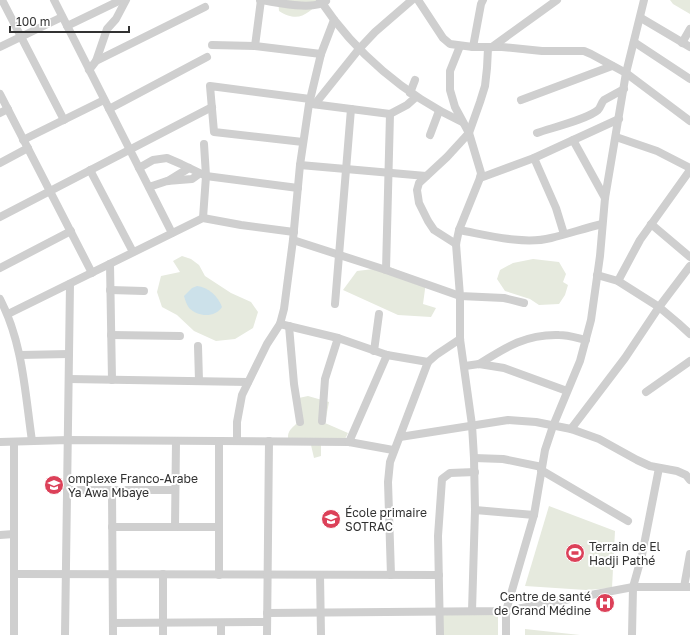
<svg xmlns="http://www.w3.org/2000/svg" width="690" height="635" viewBox="0 0 690 635" font-family="'Golos Text',sans-serif">
<style>
.green{fill:#e6eade}
.water{fill:#cce1ea}
.lines{fill:none;stroke-linecap:round;stroke-linejoin:round}
.street{stroke:#cfcfcf;stroke-width:8}
.labels{text-anchor:middle;dominant-baseline:central;stroke-width:4;stroke-linejoin:round;paint-order:stroke}
.poi-label{font-size:12px;fill:#323232;stroke:#fff;text-anchor:start}
</style>
<rect width="100%" height="100%" fill="#fff"/>
<!-- green -->
<g class="green">
<path d="M278,0H323C307,13 300,24 279,11Z"/>
<path d="M670,0H690V14L673,4Z"/>
<path d="M182,256L191,259L199,265L205,276L231,293L251,302L258,312L253,328L235,339L216,341L194,331L177,315L162,307L157,292L161,276L180,272L173,261Z"/>
<path d="M533,259L559,262L566,274L563,282L568,285L565,295L559,304L539,305L530,299L505,291L497,279L500,270L513,263Z"/>
<path d="M390,267L426,282L423,304L436,308L431,317L398,315L343,290L357,271Z"/>
<path d="M308,396L329,402L325,423L348,433L343,443H321V456L314,458L311,445L289,443C286,432 290,430 297,423L294,399Z"/>
<path d="M549,506L615,531L612,588L586,590L525,586Z"/>
<path d="M498,614V635H443V615Z"/>
<path d="M525,629L580,635H525Z"/>
</g>
<!-- water -->
<path class="water" d="M197,286C208,287 218,296 222,307C215,318 198,317 189,308C187,305 185,300 184,296L192,288Z"/>
<g class="lines">
<!-- street -->
<g class="street">
<path d="M2,0L64,120"/>
<path d="M54,0L172,233"/>
<path d="M260,0C276,2 313,11 326,1"/>
<path d="M320,0C355,53 405,95 462,122"/>
<path d="M418,0L443,38L450,44L473,47H502L542,51H584L591,54L626,73L690,121"/>
<path d="M641,18L690,47"/>
<path d="M67,26L121,0"/>
<path d="M634,42L690,79"/>
<path d="M682,43L690,29"/>
<path d="M212,45L255,46L321,54"/>
<path d="M255,46L261,0"/>
<path d="M460,46L450,71V90L455,107L469,133L481,173L480,178L459,230L456,244L460,296V339L472,425L474,458L475,510L472,611"/>
<path d="M0,47L62,17"/>
<path d="M473,47L481,4L483,0"/>
<path d="M492,47L557,0"/>
<path d="M96,61L107,29L116,19L126,0"/>
<path d="M89,70L96,61L205,7"/>
<path d="M410,93L415,80"/>
<path d="M0,94L92,273"/>
<path d="M521,100L612,66"/>
<path d="M312,104L390,114L407,105L416,97"/>
<path d="M315,104L359,49L375,32L412,0"/>
<path d="M109,109L207,57"/>
<path d="M0,113L8,109"/>
<path d="M537,133C551,128 588,119 598,110C601,107 601,103 604,100L624,89"/>
<path d="M430,135L439,111"/>
<path d="M616,137L657,151L690,168"/>
<path d="M23,140L104,100"/>
<path d="M573,140L605,198"/>
<path d="M303,142L214,132L210,86L310,99"/>
<path d="M534,158L556,208L564,234"/>
<path d="M0,163L28,148"/>
<path d="M300,165L426,176"/>
<path d="M139,168L153,160L167,158L181,164L206,176L298,188"/>
<path d="M90,170L133,252"/>
<path d="M480,178L534,158L619,119"/>
<path d="M168,181L189,168"/>
<path d="M149,187L167,181L192,179L199,174"/>
<path d="M0,217L212,107"/>
<path d="M203,218L206,176L204,144"/>
<path d="M651,224L690,257"/>
<path d="M459,230C487,235 523,245 551,238C568,234 585,228 602,224"/>
<path d="M293,240L386,270L460,296L504,298L524,303"/>
<path d="M456,244L434,230L428,221L419,203L417,190L419,183L447,157L469,133L480,102L485,86L487,68L488,48"/>
<path d="M110,264L112,380"/>
<path d="M0,268L71,231"/>
<path d="M386,270L390,114"/>
<path d="M597,275L618,281L659,307L678,323L690,334"/>
<path d="M618,281L640,240L690,170"/>
<path d="M110,290L144,291"/>
<path d="M0,299C23,343 25,393 32,441"/>
<path d="M335,304L351,109"/>
<path d="M8,314L203,218L241,225L294,232"/>
<path d="M280,324L338,338L387,355L428,362"/>
<path d="M289,326L294,384L300,422"/>
<path d="M111,335L180,336"/>
<path d="M198,346L199,381"/>
<path d="M374,351L379,314"/>
<path d="M20,355L69,354"/>
<path d="M479,364C506,347 526,334 559,335C568,335 577,338 586,340"/>
<path d="M465,366L479,364L504,368L567,391"/>
<path d="M69,379L248,382"/>
<path d="M646,392L690,361"/>
<path d="M322,421L325,379L338,338"/>
<path d="M571,429L625,358L659,307L690,266"/>
<path d="M400,437L508,420L536,422L571,429L599,439L637,460L650,466L677,471L686,475L690,480"/>
<path d="M237,441V422L242,395L267,344L280,324L284,309L293,240L300,165L309,104L321,54L334,20"/>
<path d="M0,442L68,440L349,442L393,450"/>
<path d="M349,442L387,355"/>
<path d="M474,458L503,459L542,467"/>
<path d="M541,470L628,521"/>
<path d="M67,490H175"/>
<path d="M112,490L113,635"/>
<path d="M475,510L534,515"/>
<path d="M112,527H219"/>
<path d="M175,527L176,441"/>
<path d="M0,535L14,534"/>
<path d="M14,574L439,575"/>
<path d="M163,574V635"/>
<path d="M219,575V441"/>
<path d="M320,575L321,635"/>
<path d="M391,575L388,482L390,462L428,362L436,355L460,339"/>
<path d="M684,587L690,554"/>
<path d="M267,613L506,611L633,587H690"/>
<path d="M113,623L267,622"/>
<path d="M221,623V635"/>
<path d="M14,635V442"/>
<path d="M65,635L70,284"/>
<path d="M267,635L269,441"/>
<path d="M440,635L438,536L442,479L450,473L475,472"/>
<path d="M506,635V611L534,515L545,450L553,426L580,361L591,320L600,256L605,198L626,73L644,0"/>
<path d="M632,635L633,587L642,555L659,468"/>
</g>
</g>
<!-- icons -->
<defs>
<symbol id="school-disc" viewBox="-11 -11 22 22"><circle r="9.5" fill="#dc4159" stroke="#fff"/><path d="M0-5L7-2L0 1L-7-2ZM-4 1L0 2.5L4 1V4Q0 6-4 4Z" fill="#fff"/></symbol>
<symbol id="stadium-disc" viewBox="-11 -11 22 22"><circle r="9.5" fill="#dc4159" stroke="#fff"/><path d="M0-5a6.5 5 0 1 0 0 10a6.5 5 0 1 0 0-10ZM-3.5-1.8h7v3.6h-7Z" fill="#fff"/></symbol>
<symbol id="hospital-disc" viewBox="-11 -11 22 22"><circle r="9.5" fill="#dc4159" stroke="#fff"/><path d="M-5-5h3v3.5h4V-5h3V5h-3V1.5h-4V5h-3Z" fill="#fff"/></symbol>
</defs>
<g fill-rule="evenodd">
<use href="#school-disc" x="43" y="474" width="22" height="22"/>
<use href="#school-disc" x="320" y="508" width="22" height="22"/>
<use href="#stadium-disc" x="564" y="542" width="22" height="22"/>
<use href="#hospital-disc" x="594" y="592" width="22" height="22"/>
</g>
<g class="labels">
<!-- poi labels -->
<g class="poi-label">
<text x="68" y="478">omplexe Franco-Arabe<tspan x="68" dy="14">Ya Awa Mbaye</tspan></text>
<text x="345" y="512">École primaire<tspan x="345" dy="14">SOTRAC</tspan></text>
<text x="589" y="546">Terrain de El<tspan x="589" dy="14">Hadji Pathé</tspan></text>
<text x="591" y="596" text-anchor="end">Centre de santé<tspan x="591" dy="14">de Grand Médine</tspan></text>
</g>
</g>
<!-- scale -->
<path d="M10 26v6h119v-6" fill="none" stroke="#323232" stroke-width="2"/>
<text x="16" y="26" font-size="12" fill="#323232" stroke="#ffffff" stroke-width="3" paint-order="stroke">100 m</text>
</svg>
